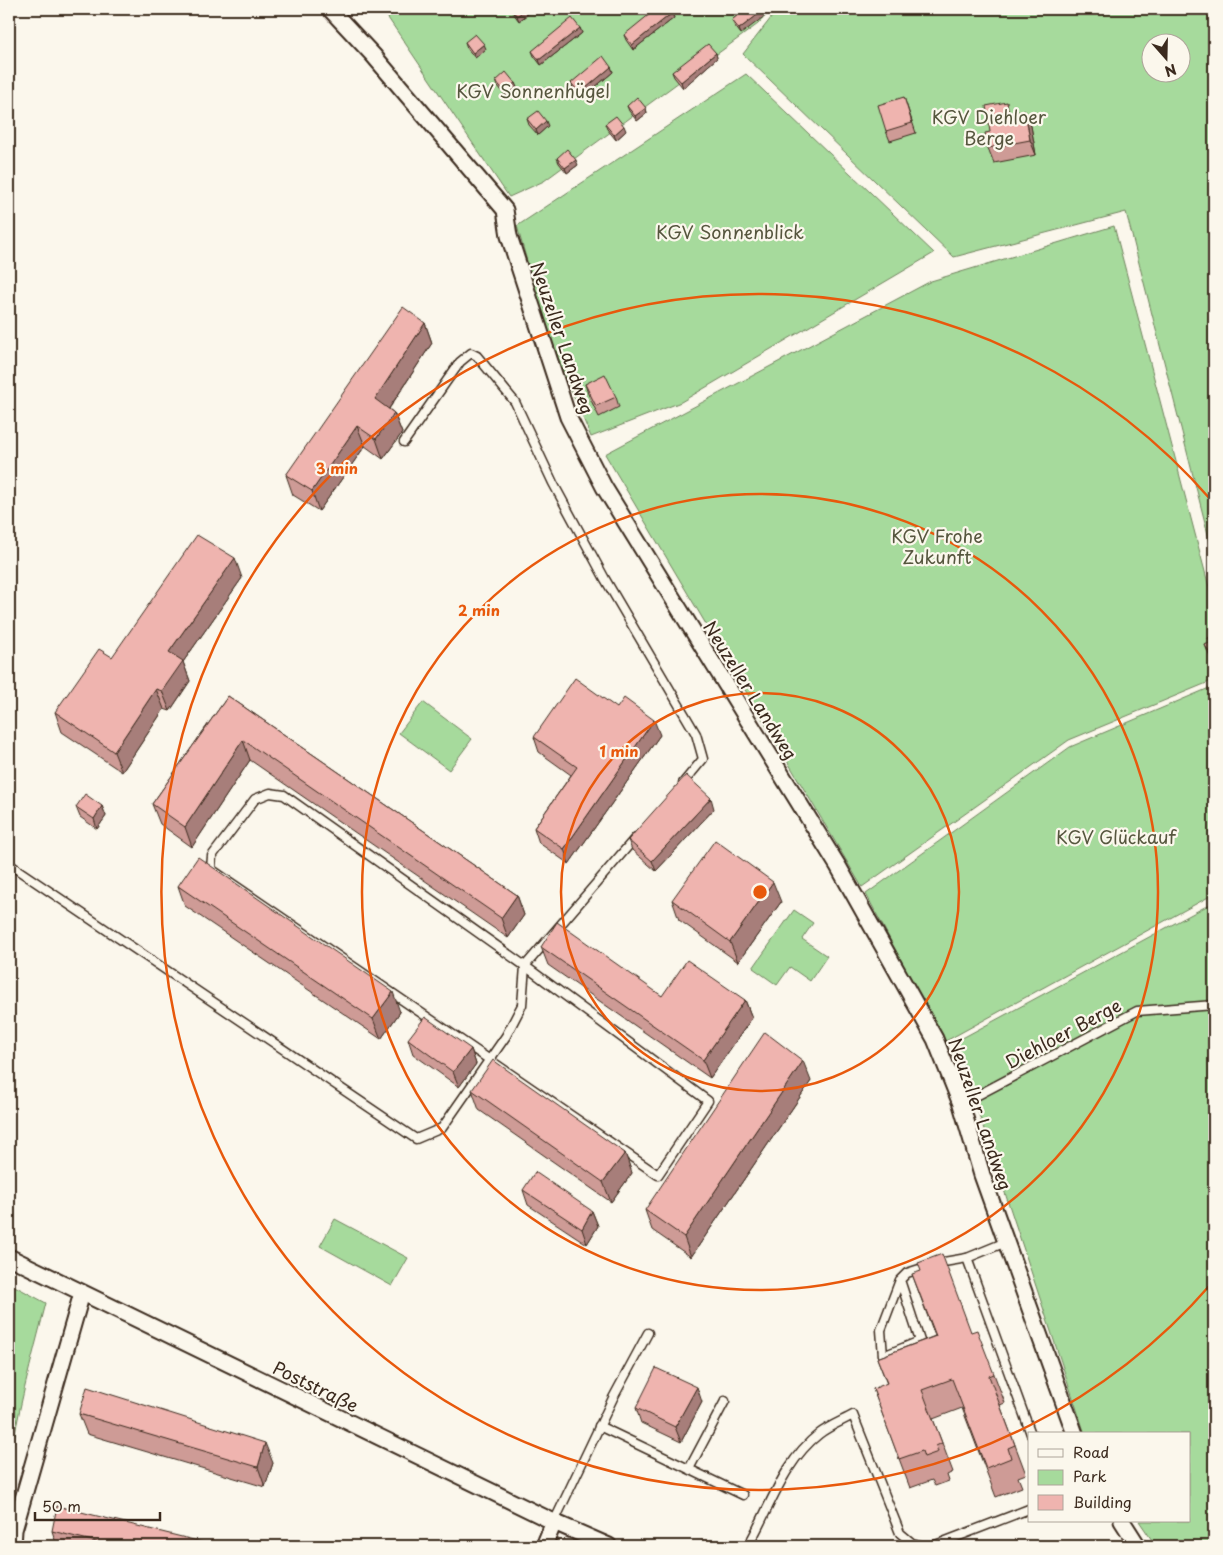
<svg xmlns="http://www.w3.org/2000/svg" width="1223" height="1555" viewBox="0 0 1223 1555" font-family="'Playpen Sans',sans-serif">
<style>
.green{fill:#a6da9c;stroke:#70825d;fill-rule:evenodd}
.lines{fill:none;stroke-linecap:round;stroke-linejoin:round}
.service-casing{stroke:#3b2a1e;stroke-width:11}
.minor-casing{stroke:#3b2a1e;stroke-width:19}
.service{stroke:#fbf7ec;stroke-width:8}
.minor{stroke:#fbf7ec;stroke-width:15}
.wall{fill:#ce9b96;stroke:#3b2a1e}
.shaded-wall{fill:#a77e7a;stroke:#3b2a1e}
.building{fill:#efb4af;stroke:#3b2a1e}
.ring{fill:none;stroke:#e8590c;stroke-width:2.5}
.labels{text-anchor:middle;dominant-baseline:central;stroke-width:4.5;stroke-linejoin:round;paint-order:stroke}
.park-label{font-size:18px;fill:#56563e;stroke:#fbf7ec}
.street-label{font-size:18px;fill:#3b2a1e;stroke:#fbf7ec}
.centre{fill:#e8590c;stroke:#fbf7ec;stroke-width:2.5}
.ring-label{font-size:15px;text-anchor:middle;font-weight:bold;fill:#e8590c;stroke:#fbf7ec;stroke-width:4.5;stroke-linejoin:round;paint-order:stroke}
</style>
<rect width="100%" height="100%" fill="#fbf7ec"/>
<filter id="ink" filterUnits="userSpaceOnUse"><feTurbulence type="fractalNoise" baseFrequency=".02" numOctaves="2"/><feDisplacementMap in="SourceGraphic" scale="10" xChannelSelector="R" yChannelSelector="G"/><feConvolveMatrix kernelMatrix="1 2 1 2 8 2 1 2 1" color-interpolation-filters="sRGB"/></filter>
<g filter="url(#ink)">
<!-- green -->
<g class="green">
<path d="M382,9H772L758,24L544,181L509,197Z"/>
<path d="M778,9H1214V558L1126,212L954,257L743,54ZM1150,42H1180V72H1150Z"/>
<path d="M746,74L934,253L681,402L591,437L548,335L517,226Z"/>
<path d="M1114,226L1214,606V680L1069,740L862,887L605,454L931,281Z"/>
<path d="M1214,686V894L944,1042L866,894L1070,747Z"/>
<path d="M423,702L472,739L449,770L399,733Z"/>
<path d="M1214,902V1546H1156L1139,1521H1189V1434H1085L955,1042Z"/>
<path d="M794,910L813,923L802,939L827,956L810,981L790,967L777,985L753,968Z"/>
<path d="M335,1219L408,1258L392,1286L320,1246Z"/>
<path d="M9,1283L46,1303C32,1359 15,1417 9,1476Z"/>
</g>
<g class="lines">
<defs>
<g id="service">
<path d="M404,442L460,362L471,353L477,356L515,402L553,483L605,579L696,734L703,759L683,783"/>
<path d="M270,793L284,795L525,966L708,1101L658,1175L211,869L212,856L255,799Z"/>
<path d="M9,864L416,1139L442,1128L506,1036L522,1005L525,966L636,837"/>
<path d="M961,1104L1137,1011L1214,1005"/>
<path d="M1006,1242L967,1258L1031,1434"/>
<path d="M900,1280L920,1341L883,1356L881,1330L900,1280L907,1273L938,1263L967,1258"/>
<path d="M599,1426L743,1495"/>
<path d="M689,1469L725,1401"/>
<path d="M554,1522L613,1398L648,1333"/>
<path d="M748,1546C770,1508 783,1462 819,1434C829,1426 842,1421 853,1415L900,1533L912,1543L924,1546"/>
<path d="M933,1546L1029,1509"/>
</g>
<g id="minor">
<path d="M330,9L373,55L505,210L509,236L568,417L604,487L838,866L935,1039L961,1104L982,1175L1075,1434"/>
<path d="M9,1257L554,1522L609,1546"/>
<path d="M1122,1521L1138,1546"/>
<path d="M13,1546L14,1530L82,1293"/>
<path d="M544,1546L554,1522"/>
</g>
</defs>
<!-- service casing -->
<use href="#service" class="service-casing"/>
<!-- minor casing -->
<use href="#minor" class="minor-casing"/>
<!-- service -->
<use href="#service" class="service"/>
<!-- minor -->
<use href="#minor" class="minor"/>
</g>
<!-- wall -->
<g class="wall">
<path d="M510,9H534L519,21Z"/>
<path d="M745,9L741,34L734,25L732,20Z"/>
<path d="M672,13L674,18L633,50L626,40L624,35Z"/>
<path d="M580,28L582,33L541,65L534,56L532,51Z"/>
<path d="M465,42L486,49L475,58L467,48Z"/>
<path d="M716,53L717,58L683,88L674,77L672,72Z"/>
<path d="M611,67L613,72L582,98L573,88L571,83Z"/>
<path d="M496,81L515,83L517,88L506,96L498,86Z"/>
<path d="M904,97L916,133L890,141L886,131Z"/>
<path d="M627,106L646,108L647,113L637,121L629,111Z"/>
<path d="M1025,111L1031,126L1036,155L994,163L988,148L990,132L1011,113Z"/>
<path d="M527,119L548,126L538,135L529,125Z"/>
<path d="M605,124L626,131L616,140L607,129Z"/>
<path d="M557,158L578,165L567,173L559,163Z"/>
<path d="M425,323L432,343L389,409L394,413L402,433L383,459L365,446L319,511L293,495L286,475Z"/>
<path d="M585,384L616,397L619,407L599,417L588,394Z"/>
<path d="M242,578L183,662L190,681L170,711L164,709L122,772L62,732L55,712L112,657Z"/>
<path d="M1214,634V664L1209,655L1205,645L1210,643L1208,638Z"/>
<path d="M228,696L517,895L524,915L508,938L250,760L192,847L160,824L152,804Z"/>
<path d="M617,708L660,735L569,864L539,843L534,828L571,775L539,752L534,737Z"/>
<path d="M102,806L106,816L97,829L80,817L76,807Z"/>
<path d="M714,809L656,871L632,850L628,840Z"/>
<path d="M178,886L400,1012L381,1039L185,906Z"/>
<path d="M672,900L781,902L738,962L679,920Z"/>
<path d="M541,947L662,996L745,1000L752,1018L710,1078L548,965Z"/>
<path d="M408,1039L471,1049L476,1064L459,1087L413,1054Z"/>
<path d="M811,1081L691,1257L652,1230L645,1210Z"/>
<path d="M472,1090L625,1153L632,1173L611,1202L479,1110Z"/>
<path d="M523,1190L592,1211L598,1226L587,1244L528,1205Z"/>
<path d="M912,1274L971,1332L994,1374L1005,1403L1000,1405L1026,1474L1018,1477L1022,1487L996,1497L962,1408L933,1419L953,1472L947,1475L949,1481L935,1486L932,1480L910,1488L873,1389L887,1384L877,1358L935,1336Z"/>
<path d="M702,1402L681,1442L641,1423L636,1408Z"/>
<path d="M79,1414L273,1463L265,1487L87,1434Z"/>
<path d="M52,1531L218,1546H57Z"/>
</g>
<!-- shaded-wall -->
<g class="shaded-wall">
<path d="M526,9H534L519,21L517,16Z"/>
<path d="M765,9H774L741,34L739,29Z"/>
<path d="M672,13L674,18L633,50L632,45Z"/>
<path d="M580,28L582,33L541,65L539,60Z"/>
<path d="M484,44L486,49L475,58L473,53Z"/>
<path d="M716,53L717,58L683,88L681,82Z"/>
<path d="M611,67L613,72L582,98L580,93Z"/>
<path d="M515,83L517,88L506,96L504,91Z"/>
<path d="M646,108L647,113L637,121L635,116Z"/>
<path d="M1025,111L1031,126L1036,155L1030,140Z"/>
<path d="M546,121L548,126L538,135L536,130Z"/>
<path d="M624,126L626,131L616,140L614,135Z"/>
<path d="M576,160L578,165L567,173L565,168Z"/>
<path d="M425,323L432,343L382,419L375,399Z"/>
<path d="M394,413L402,433L383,459L376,439Z"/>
<path d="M357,426L365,446L319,511L312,491Z"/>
<path d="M235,558L242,578L183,662L190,681L170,711L162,691L169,652Z"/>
<path d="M156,689L164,709L122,772L114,752Z"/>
<path d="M654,720L660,735L569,864L564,849Z"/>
<path d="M243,740L250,760L192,847L185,827Z"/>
<path d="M711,798L714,809L656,871L652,861Z"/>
<path d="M102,806L106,816L97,829L94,819Z"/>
<path d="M773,882L781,902L738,962L730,942Z"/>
<path d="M517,895L524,915L508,938L501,918Z"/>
<path d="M393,992L400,1012L381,1039L373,1019Z"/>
<path d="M745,1000L752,1018L710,1078L703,1060Z"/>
<path d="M471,1049L476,1064L459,1087L453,1072Z"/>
<path d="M803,1061L811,1081L691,1257L684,1237Z"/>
<path d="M625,1153L632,1173L611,1202L603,1182Z"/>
<path d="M592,1211L598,1226L587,1244L582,1229Z"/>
<path d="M697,1387L702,1402L681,1442L675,1427Z"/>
<path d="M265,1443L273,1463L265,1487L258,1467Z"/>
</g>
<!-- building -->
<g class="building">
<path d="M511,9H526L517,16Z"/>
<path d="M656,9H669L672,13L632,45L624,35Z"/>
<path d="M745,9H765L739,29L732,20Z"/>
<path d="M572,18L580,28L539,60L532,51Z"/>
<path d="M475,34L484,44L473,53L465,42Z"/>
<path d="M708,44L716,53L681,82L672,72Z"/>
<path d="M603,56L611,67L580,93L571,83Z"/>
<path d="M506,72L515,83L504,91L496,81Z"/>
<path d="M637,97L646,108L635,116L627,106Z"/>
<path d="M904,97L912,123L886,131L878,105Z"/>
<path d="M1007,102L1009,114L1025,111L1030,140L988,148L985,133L990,132L986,106Z"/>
<path d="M538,111L546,121L536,130L527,119Z"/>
<path d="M616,116L624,126L614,135L605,124Z"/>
<path d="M567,149L576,160L565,168L557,158Z"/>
<path d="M403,307L425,323L375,399L394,413L376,439L357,426L312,491L286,475Z"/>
<path d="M605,374L616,397L596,406L585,384Z"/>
<path d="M197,535L235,558L169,652L183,661L162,691L156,689L114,752L55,712L99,649L112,657Z"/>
<path d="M1214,634V661L1205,645L1211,642L1208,638Z"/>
<path d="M575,678L617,708L624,698L654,720L564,849L534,828L577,767L534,737Z"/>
<path d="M228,696L517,895L501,918L243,740L185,827L152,804Z"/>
<path d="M686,775L711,798L652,861L628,840Z"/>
<path d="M85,794L102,806L94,819L76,807Z"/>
<path d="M715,840L773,882L730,942L672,900Z"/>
<path d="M198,857L393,992L373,1019L178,886Z"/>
<path d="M557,922L662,996L687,960L745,1000L703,1060L541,947Z"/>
<path d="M425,1017L471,1049L453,1072L408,1039Z"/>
<path d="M765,1032L803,1061L684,1237L645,1210Z"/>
<path d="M493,1060L625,1153L603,1182L472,1090Z"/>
<path d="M535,1172L592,1211L582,1229L523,1190Z"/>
<path d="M942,1254L971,1332L977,1330L994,1374L989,1376L1015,1445L1008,1448L1011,1458L986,1468L952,1379L922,1390L942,1443L936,1446L938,1452L924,1457L922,1451L899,1459L873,1389L887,1383L877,1358L936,1336L912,1274L921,1271L918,1263Z"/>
<path d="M656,1368L697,1387L675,1427L636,1408Z"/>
<path d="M87,1387L265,1443L258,1467L79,1414Z"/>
<path d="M57,1506L218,1546H113L52,1531Z"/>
</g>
</g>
<!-- distance rings -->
<g class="ring">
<circle cx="760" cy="892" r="199"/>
<circle cx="760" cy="892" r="398"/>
<path d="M1211 1284A598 598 0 1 1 1211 500"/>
</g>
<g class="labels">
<!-- park labels -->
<g class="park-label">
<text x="533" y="90">KGV Sonnenhügel</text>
<text x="989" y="116">KGV Diehloer<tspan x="989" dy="21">Berge</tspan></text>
<text x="730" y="231">KGV Sonnenblick</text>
<text x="937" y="535">KGV Frohe<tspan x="937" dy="21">Zukunft</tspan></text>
<text x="1116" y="836">KGV Glückauf</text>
</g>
<!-- street labels -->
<g class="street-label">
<text transform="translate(563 338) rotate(71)">Neuzeller Landweg</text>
<text transform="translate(751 690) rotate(58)">Neuzeller Landweg</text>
<text transform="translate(1063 1033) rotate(-28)">Diehloer Berge</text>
<text transform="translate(981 1114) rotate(71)">Neuzeller Landweg</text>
<text transform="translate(316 1386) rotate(26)">Poststraße</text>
</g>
</g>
<circle cx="760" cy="892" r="8" class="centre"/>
<g class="ring-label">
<text x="337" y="474">3 min</text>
<text x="479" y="616">2 min</text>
<text x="619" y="757">1 min</text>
</g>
<!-- margin -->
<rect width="1223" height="1555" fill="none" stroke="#fbf7ec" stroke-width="30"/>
<rect x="15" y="15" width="1193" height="1525" fill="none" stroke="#3b2a1e" stroke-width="2" filter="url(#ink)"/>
<!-- legend -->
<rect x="1028" y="1432" width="162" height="90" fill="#fbf7ec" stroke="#aea59a"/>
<rect x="1038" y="1449" width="25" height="8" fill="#fbf7ec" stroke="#aea59a"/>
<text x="1073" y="1458" font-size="15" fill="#3b2a1e">Road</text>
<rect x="1038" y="1470" width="25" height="15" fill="#a6da9c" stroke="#aea59a"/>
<text x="1073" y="1482" font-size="15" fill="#3b2a1e">Park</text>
<rect x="1038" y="1495" width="25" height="15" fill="#efb4af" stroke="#aea59a"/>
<text x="1073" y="1508" font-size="15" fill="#3b2a1e">Building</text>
<!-- north arrow -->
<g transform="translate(1166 58) rotate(160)"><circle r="24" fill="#fbf7ec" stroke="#aea59a"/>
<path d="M0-4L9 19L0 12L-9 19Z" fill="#3b2a1e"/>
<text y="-8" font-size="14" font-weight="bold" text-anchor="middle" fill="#3b2a1e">N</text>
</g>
<!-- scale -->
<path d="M35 1512v8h125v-8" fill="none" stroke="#3b2a1e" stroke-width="2.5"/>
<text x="42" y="1512" font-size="15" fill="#3b2a1e" stroke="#fbf7ec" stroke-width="4" paint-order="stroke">50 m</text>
</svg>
